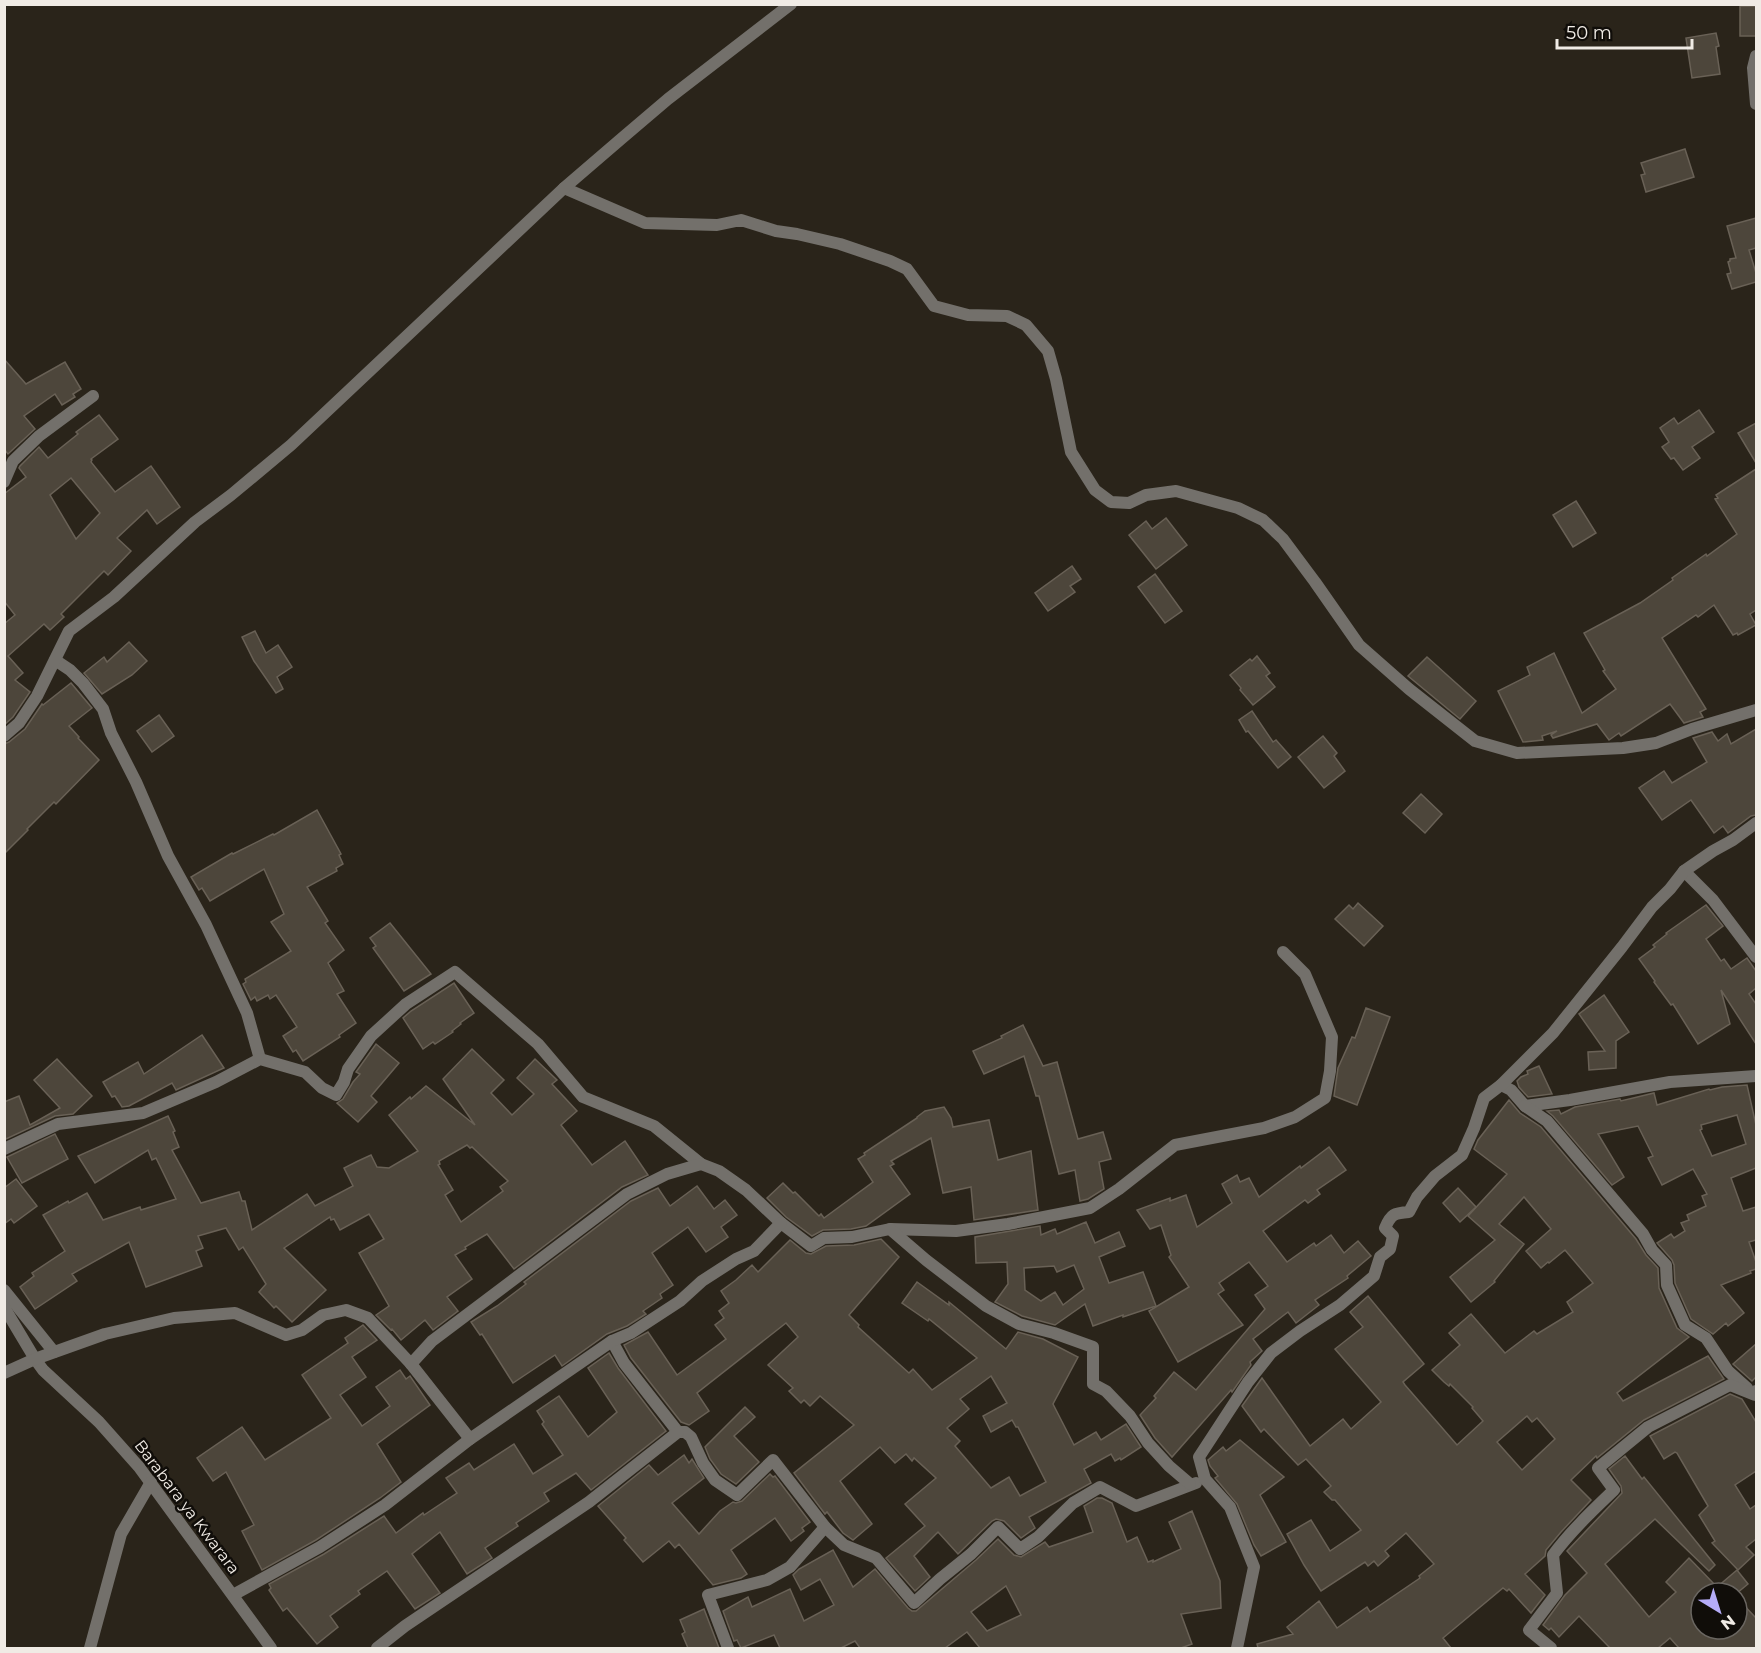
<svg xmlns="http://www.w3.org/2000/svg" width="1761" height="1653" viewBox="0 0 1761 1653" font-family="Montserrat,sans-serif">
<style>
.building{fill:#4d463b;stroke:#696156;stroke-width:1.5;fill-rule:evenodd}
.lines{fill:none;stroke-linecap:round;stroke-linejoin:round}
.minor{stroke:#73706b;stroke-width:12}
.labels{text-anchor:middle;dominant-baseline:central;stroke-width:5;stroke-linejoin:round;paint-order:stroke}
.street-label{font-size:16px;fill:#f0ebe5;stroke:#100d09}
</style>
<rect width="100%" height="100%" fill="#2a241a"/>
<!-- building -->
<g class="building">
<rect x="1740" y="6" width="16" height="30"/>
<path d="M1716,33L1719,46L1716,47L1720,74L1692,78L1686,38Z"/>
<path d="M1685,149L1694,177L1646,192L1641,175L1645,174L1641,163Z"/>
<path d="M1756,218V248L1749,250L1756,273V282L1732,289L1727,274L1731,273L1728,262L1730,261V259L1736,258L1727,226Z"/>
<path d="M4,359L26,384L65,362L81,389L73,394L75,397L62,405L55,394L24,416L35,429L8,454L4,449Z"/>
<path d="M1699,410L1714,432L1692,447L1700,458L1683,470L1674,458L1671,459L1662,447L1669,442L1660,428L1674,418L1678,424Z"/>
<path d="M99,415L118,439L91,459L92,460L91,462L115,492L151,466L180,507L157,524L147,510L117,538L131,551L108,575L104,571L61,614L64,617L50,630L44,624L8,656L23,673L15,680L30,692L13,717L4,725V624L15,615L4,601V494L26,477L19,468L20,466L39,447L48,458L78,434L76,432ZM71,478L100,513L76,539L50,495Z"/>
<path d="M1756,423V463L1738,433Z"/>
<path d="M1756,469V610L1750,614L1756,625L1738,635L1737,633L1733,635L1714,605L1698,617L1696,615L1662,638L1706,709L1700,712L1703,717L1684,723L1670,704L1621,736L1619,733L1609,740L1597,724L1553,738L1551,735L1557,731L1542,736L1543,740L1523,742L1498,691L1530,675L1527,667L1554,653L1582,713L1616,689L1603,671L1605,670L1584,633L1640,603L1673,580L1672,578L1706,554L1707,556L1737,534L1715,499L1718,498L1716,495Z"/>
<path d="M1576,501L1596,533L1573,547L1553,515Z"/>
<path d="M1166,518L1187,545L1156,569L1129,535L1146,521L1152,529Z"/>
<path d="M1072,566L1081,579L1070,586L1075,592L1048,611L1035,593Z"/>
<path d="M1155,574L1182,611L1165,623L1138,587Z"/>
<path d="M255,631L266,653L278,645L292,667L277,677L283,689L276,693L254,661L242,637Z"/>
<path d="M129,642L147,661L132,675L102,694L84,673L104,657L107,662Z"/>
<path d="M1257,656L1270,673L1266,676L1275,687L1253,705L1240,690L1241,688L1230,675L1250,659L1252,661Z"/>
<path d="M1427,657L1476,701L1460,719L1408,676Z"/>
<path d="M71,683L92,708L69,726L79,737L78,738L99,760L56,804L54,802L27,829L28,830L4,854V744L9,742L25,729L42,704L43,705Z"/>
<path d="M1252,711L1273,742L1276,740L1291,757L1278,768L1248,731L1246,732L1239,720Z"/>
<path d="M159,715L174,736L152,752L137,731Z"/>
<path d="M1756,729V815L1751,816L1728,833L1723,826L1714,833L1691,800L1662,820L1639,788L1664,771L1672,783L1707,762L1693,738L1712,732L1718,741L1727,734L1731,744Z"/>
<path d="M1323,736L1337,753L1334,756L1345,771L1324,788L1298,757Z"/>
<path d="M1421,794L1442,814L1425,833L1403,813Z"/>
<path d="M317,810L341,854L339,855L343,864L336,868L337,871L307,887L328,921L325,923L344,950L328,963L344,991L337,994L356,1023L339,1035L340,1037L303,1061L296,1050L293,1052L283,1036L297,1027L276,995L270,999L268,995L257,1001L255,997L251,1000L243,984L246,982L245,979L291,951L271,922L284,914L264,869L210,901L202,888L199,890L191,877L232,853L233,854L273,834L274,835Z"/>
<path d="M1358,903L1383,926L1364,946L1335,919L1349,905L1353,909Z"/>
<path d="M1706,905L1723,926L1706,939L1721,961L1724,959L1731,969L1747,958L1756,971V988L1749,994L1756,1004V1044L1721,990L1730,1024L1698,1044L1673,1004L1671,1005L1654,982L1655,981L1639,959L1655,947L1653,945L1667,934L1666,933Z"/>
<path d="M390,923L431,974L404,991L373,948L376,946L370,938Z"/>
<path d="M454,983L474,1013L460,1023L461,1024L452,1031L453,1032L435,1044L433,1042L423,1049L403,1018L411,1011Z"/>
<path d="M1604,995L1629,1032L1616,1041V1068L1589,1070L1588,1052L1605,1051L1579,1014Z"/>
<path d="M1366,1008L1390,1017L1357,1105L1334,1096L1338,1068L1352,1037L1355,1038Z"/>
<path d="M1023,1025L1043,1066L1057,1062L1078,1139L1103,1132L1111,1159L1099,1162L1104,1189L1088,1199L1080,1201L1075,1170L1059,1174L1039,1096H1036L1024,1056L984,1074L973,1051L1002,1038L1001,1036Z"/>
<path d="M202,1035L224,1068L176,1090L172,1083L129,1106L122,1107L115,1096L112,1097L103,1082L138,1062L144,1074Z"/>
<path d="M376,1044L399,1063L371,1096L377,1102L358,1122L337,1103L343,1099L353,1082L360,1074L356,1072Z"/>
<path d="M472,1049L504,1080L491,1093L512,1115L534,1094L517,1078L535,1059L557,1080L552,1084L577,1111L561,1125L592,1165L625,1141L648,1175L622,1187L514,1269L487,1234L465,1247L466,1249L455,1255L472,1279L447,1297L458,1311L433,1330L425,1320L401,1340L392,1329L391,1330L376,1315L389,1306L359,1253L384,1239L369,1214L340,1230L334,1219L331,1220L330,1217L284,1248L326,1290L292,1322L276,1306L274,1308L259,1292L266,1284L243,1247L239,1250L226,1228L198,1236L203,1248L196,1251L202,1266L146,1287L129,1242L72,1274L77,1281L35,1309L20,1287L34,1276L32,1273L65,1251L43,1215L68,1201L69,1203L87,1193L103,1220L140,1207L141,1210L176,1199L156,1158L152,1160L148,1150L95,1183L78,1156L168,1116L175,1131L173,1132L179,1147L172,1150L201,1203L239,1192L242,1201H245L252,1230L307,1194L315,1206L353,1186L344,1168L358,1161L371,1155L377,1167L389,1168L418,1151L389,1115L410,1097L411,1099L426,1086L475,1125L443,1079ZM467,1145L470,1148L472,1147L508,1181L500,1187L503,1191L461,1222L445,1195L453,1190L438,1165L440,1164L439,1161Z"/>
<path d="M57,1059L92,1096L73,1114L55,1116L6,1139L4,1134V1102L19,1096L30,1125L60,1108L34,1080Z"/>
<path d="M1539,1066L1552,1094L1528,1097L1519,1087L1517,1081L1521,1077L1528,1074L1527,1071Z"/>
<path d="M1747,1085L1756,1125V1168L1731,1178L1743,1211L1756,1207V1240L1749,1242L1756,1262V1269L1750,1271L1751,1273L1721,1285L1744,1313L1728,1326L1726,1323L1713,1334L1691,1319L1675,1283L1674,1265L1672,1260L1657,1243L1671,1234L1674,1238L1685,1231L1681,1223L1689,1220L1687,1215L1706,1206L1702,1196L1707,1194L1693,1169L1662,1185L1648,1158L1653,1156L1638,1126L1598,1134L1624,1177L1612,1185L1553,1116L1547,1111L1559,1110L1561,1114L1575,1107L1620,1099L1621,1101L1654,1093L1657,1105L1709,1089L1710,1090L1722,1087ZM1737,1115L1746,1144L1712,1156L1700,1130L1702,1129L1701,1125Z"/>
<path d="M1509,1100L1520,1113L1541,1127L1636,1239L1646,1255L1658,1268L1659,1288L1677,1328L1689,1337L1617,1393L1623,1401L1708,1356L1724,1379L1644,1420L1597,1458L1596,1456L1571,1480L1591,1500L1561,1532L1546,1550L1545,1556L1525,1574L1545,1595L1531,1613L1509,1589L1507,1591L1503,1588L1443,1638L1451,1648H1258L1257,1644L1293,1634L1287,1627L1319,1601L1337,1628L1367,1607L1370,1612L1420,1578L1419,1576L1434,1564L1406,1533L1385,1551L1389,1556L1378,1566L1374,1561L1368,1566L1365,1562L1321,1591L1304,1565L1287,1534L1311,1520L1330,1551L1361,1530L1335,1500H1332L1324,1492L1331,1486L1306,1459L1298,1465L1264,1429L1261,1432L1242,1406L1262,1378L1310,1446L1343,1419L1351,1429L1381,1402L1335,1349L1363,1327L1350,1312L1368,1296L1424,1364L1403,1382L1405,1385L1457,1445L1483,1421L1472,1408L1473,1407L1450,1384L1449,1386L1444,1382L1432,1370L1460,1345L1449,1333L1471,1314L1505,1353L1534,1331L1537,1334L1573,1312L1567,1302L1593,1283L1565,1250L1549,1263L1548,1262L1541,1268L1526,1251L1551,1229L1524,1197L1499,1224L1524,1244L1494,1281L1495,1282L1471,1302L1450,1277L1495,1240L1468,1216L1507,1174L1474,1149L1478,1140ZM1527,1416L1532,1422L1537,1418L1555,1439L1522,1470L1497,1442Z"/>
<path d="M944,1107L951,1118L953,1127L989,1120L998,1160L1031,1151L1038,1210L974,1220L971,1187L943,1193L931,1138L891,1161L894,1164L890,1166L910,1194L866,1226L851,1229L823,1230L812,1236L786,1217L767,1198L783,1183L793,1193L795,1192L819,1216L821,1214L824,1218L873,1182L858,1159L865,1155L864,1153L917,1118V1117L925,1111Z"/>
<path d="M55,1134L68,1159L22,1183L7,1157Z"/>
<path d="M1329,1147L1346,1170L1317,1190L1320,1194L1308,1203L1305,1200L1263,1231L1287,1262L1314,1243L1316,1246L1331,1235L1344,1253L1358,1241L1371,1256L1347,1276L1348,1278L1315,1300L1319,1305L1296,1323L1288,1312L1253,1339L1262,1351L1250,1362L1251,1365L1232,1392L1231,1390L1172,1457L1155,1438L1140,1415L1156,1398L1154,1396L1174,1372L1196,1390L1265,1309L1255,1295L1268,1286L1249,1262L1219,1283L1224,1290L1218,1294L1243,1325L1178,1362L1149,1311L1189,1287L1169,1257L1171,1255L1161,1225L1150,1229L1137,1210L1170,1198V1201L1186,1195L1197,1227L1232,1203L1222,1184L1237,1175L1240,1182L1249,1178L1259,1197L1300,1166L1301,1168Z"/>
<path d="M16,1179L37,1206L14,1223L11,1219L4,1224V1188Z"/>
<path d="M697,1186L714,1209L725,1200L737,1215L721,1227L728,1237L706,1252L688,1227L652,1253L673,1285L660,1294L662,1298L643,1311L646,1314L627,1326L607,1334L562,1366L555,1355L513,1383L482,1334L480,1335L471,1322L497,1306L526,1284L524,1282L631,1201L658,1188L670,1206Z"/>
<path d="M1458,1188L1476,1207L1460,1222L1443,1203Z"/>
<path d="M1086,1222L1095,1243L1119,1232L1125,1246L1099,1257L1109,1283L1143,1272L1156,1306L1123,1317V1315L1093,1326L1085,1304L1055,1325L1022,1316L995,1302L1008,1284L1007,1262L976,1263L975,1237L1040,1226L1041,1235L1055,1229L1057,1234ZM1074,1265L1084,1289L1063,1305L1055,1292L1041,1301L1025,1290L1024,1268L1054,1266L1057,1272Z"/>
<path d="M881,1239L899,1257L849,1315L859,1325L858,1327L909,1373L913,1369L932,1390L977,1358L929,1319L928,1321L902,1303L917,1282L949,1305V1302L1006,1349L1018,1332L1043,1339L1078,1357L1053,1404L1074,1445L1096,1432L1101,1440L1126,1424L1141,1447L1121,1460L1120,1458L1115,1461L1111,1454L1084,1469L1091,1483L1029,1517L1035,1528L1021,1538L1004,1521L996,1519L992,1521L958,1554L938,1532L914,1556L930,1577L915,1591L886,1558L925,1526L905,1504L936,1478L914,1458L912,1461L906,1454L895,1463L880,1447L840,1481L872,1524L853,1540L843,1533L827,1512L825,1514L794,1473L854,1425L820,1396L810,1406L804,1400L801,1403L789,1391L793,1388L768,1365L798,1337L786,1323L697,1393L709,1411L689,1425L681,1422L631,1358L624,1345L648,1332L677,1375L726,1339L715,1325L724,1318L719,1311L729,1303L721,1291L736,1280L752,1265L758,1272L790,1240L806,1253L811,1254L826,1246L854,1245ZM991,1376L1007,1403L983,1416L991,1432L1012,1420L1016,1427H1018L1046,1482L1020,1496L1009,1477L991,1488L955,1446L960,1441L947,1428L969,1409L960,1399Z"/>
<path d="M363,1325L377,1340L352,1357L366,1377L340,1395L360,1423L362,1426L390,1406L376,1387L400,1370L406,1379L410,1376L430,1405L377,1444L401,1482L380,1498L316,1540L262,1570L242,1531L254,1525L226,1472L213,1481L197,1458L242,1427L265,1460L331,1418L302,1375L348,1343L345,1338Z"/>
<path d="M1756,1344V1377L1752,1381L1733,1364Z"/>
<path d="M609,1353L618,1368L666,1431L591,1490L576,1473L544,1493L549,1501L516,1523L518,1526L485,1548L492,1558L467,1574L440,1532L412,1554L440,1593L415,1609L387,1571L358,1591L360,1594L330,1616L338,1627L317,1644L287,1608L283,1611L269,1590L271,1588L269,1584L324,1554L384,1516L396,1533L423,1513L424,1515L457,1493L446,1478L469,1463L474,1470L514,1444L533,1474L563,1455L542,1424L544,1422L537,1411L559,1396L588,1437L617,1412L588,1368Z"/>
<path d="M1730,1394L1742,1399L1756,1422V1471L1735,1485L1750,1509L1756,1505V1539L1746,1547L1754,1555L1738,1570L1712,1543L1715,1541L1699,1515L1708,1506L1677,1453L1675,1452L1664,1459L1650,1436Z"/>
<path d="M745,1407L755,1417L734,1436L759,1462L736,1484L721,1474L710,1459L705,1447Z"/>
<path d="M1240,1440L1284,1477L1260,1495L1286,1542L1261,1556L1254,1545L1237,1504L1215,1478L1218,1476L1210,1466L1208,1460L1223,1447L1226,1451Z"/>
<path d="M684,1455L689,1463L692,1459L704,1478L672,1503L699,1534L720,1511L733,1502L736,1503L742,1501L770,1474L773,1477L775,1476L810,1522L802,1528L804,1531L791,1541L775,1518L731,1550L747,1574L741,1578L713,1585L679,1544L675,1548L669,1541L643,1562L624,1540L626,1538L598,1506L649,1465L658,1475Z"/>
<path d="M1625,1456L1642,1479L1644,1477L1715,1565L1709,1571L1655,1519L1605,1564L1649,1617L1676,1592L1666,1582L1689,1558L1717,1587L1737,1570L1748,1584L1737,1593H1701V1629H1737V1598L1756,1618V1648H1679L1670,1638L1658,1648H1610L1579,1616L1559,1637L1551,1628L1549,1630L1543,1625L1565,1595L1587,1573L1567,1551L1622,1493L1621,1486L1609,1469Z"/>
<path d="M1097,1498H1102L1112,1503L1127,1542L1137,1537L1148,1562L1153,1560V1562L1181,1549L1169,1522L1192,1511L1220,1581L1221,1608L1181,1614L1192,1644L1181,1648H980L967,1632L945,1648H860L855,1641L841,1648H780L774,1635L741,1648L737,1640L734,1641L723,1611L748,1597L752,1607L790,1589L804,1621L834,1605L820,1579L801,1590L793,1575L799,1569L833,1550L853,1587L875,1569L908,1608L912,1611H916L976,1560L998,1539L1014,1555L1021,1557L1045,1542L1049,1547L1093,1532L1084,1506ZM1006,1586L1021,1615L987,1631L971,1612Z"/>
<path d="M704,1609L719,1648H688L682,1634L685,1632L680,1620Z"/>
</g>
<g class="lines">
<!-- minor -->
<g class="minor">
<path d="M1756,56L1753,68L1756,104"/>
<path d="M564,188L645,223L717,225L741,220L776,231L797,234L840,244L890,261L907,269L934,306L968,315L1007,316L1026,325L1048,351L1056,379L1071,452L1095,490L1111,502L1129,503L1146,495L1176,491L1238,508L1263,520L1283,539L1315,582L1359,645L1409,689L1475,741L1517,753L1623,748L1656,743L1692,729L1756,710"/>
<path d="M4,482L13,461L39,436L93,396"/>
<path d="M55,660L70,670L83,683L103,709L111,733L136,782L168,856L206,925L247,1013L260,1059"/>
<path d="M4,736L19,723L37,696L69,631L114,597L195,522L231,495L291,445L564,188L621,139L668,99L791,4"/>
<path d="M1684,871L1713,900L1756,957"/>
<path d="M1501,1085L1511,1090L1525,1106L1570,1100L1670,1082L1756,1076"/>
<path d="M1525,1106L1547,1121L1643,1234L1652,1250L1666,1265L1667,1285L1685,1325L1706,1338L1728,1371L1747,1388"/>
<path d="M4,1149L58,1124L143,1113L216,1082L260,1059L305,1072L322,1088L336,1095L344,1082L348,1069L371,1036L406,1004L455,972L538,1044L583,1097L654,1126L701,1164"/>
<path d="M890,1229L956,1231L1008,1224L1090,1208L1119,1189L1175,1145L1264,1128L1295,1117L1325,1098L1330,1071L1332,1037L1305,974L1283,952"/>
<path d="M4,1290L54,1352"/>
<path d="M4,1307L35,1359L43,1370L99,1422L139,1467L271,1648"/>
<path d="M612,1341L624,1363L678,1432H685L691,1437L703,1463L715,1480L737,1495L773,1460L825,1527L844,1545L876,1558L914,1603L940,1579L971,1554L998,1527L1020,1549L1038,1537L1073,1503L1100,1487L1136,1506L1196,1483"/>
<path d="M411,1364L432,1341L627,1194L667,1174L701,1164L719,1171L746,1190L781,1223L811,1246L824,1238L852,1237L890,1229L926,1260L986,1306L1019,1324L1054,1333L1093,1347V1384L1106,1391L1130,1416L1148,1443L1169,1466L1190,1484"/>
<path d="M4,1373L35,1359L105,1334L174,1318L235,1313L286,1335L302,1330L323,1315L346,1310L368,1318L411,1364L470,1439"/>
<path d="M233,1595L320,1547L385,1505L470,1439L612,1341L631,1333L680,1301L702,1281L736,1259L754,1251L781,1223"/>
<path d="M90,1648L121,1534L151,1482"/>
<path d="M377,1648L405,1626L589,1502L678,1432"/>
<path d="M728,1648L708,1595L767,1580L790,1567L825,1527"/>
<path d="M1237,1648L1254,1567L1230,1507L1205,1479L1199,1457L1248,1382L1271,1353L1300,1331L1340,1305L1374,1276L1380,1257L1390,1249L1393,1236L1385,1228C1391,1214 1394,1213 1409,1212L1417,1197L1435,1176L1462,1155L1474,1128L1484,1098L1501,1085L1553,1033L1622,947L1652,907L1670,889L1684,871L1713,851L1733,840L1756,823"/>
<path d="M1551,1648L1529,1630L1557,1593L1553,1555C1571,1531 1592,1511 1614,1490L1598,1468L1648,1427L1730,1385L1755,1395L1756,1391"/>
</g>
</g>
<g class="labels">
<!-- street labels -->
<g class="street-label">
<text transform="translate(187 1507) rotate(53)">Barabara ya Kwarara</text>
</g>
</g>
<!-- border -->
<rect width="1761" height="1653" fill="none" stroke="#f0ebe5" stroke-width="12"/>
<!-- north arrow -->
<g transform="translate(1719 1611) rotate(142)"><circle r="28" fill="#100d09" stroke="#6a6661" stroke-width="1.5"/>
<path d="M0-4.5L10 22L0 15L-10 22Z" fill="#b5acf8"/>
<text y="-9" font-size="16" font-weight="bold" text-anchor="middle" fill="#f0ebe5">N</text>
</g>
<!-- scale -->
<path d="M1557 39v9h135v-9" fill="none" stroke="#f0ebe5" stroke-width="3"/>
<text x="1566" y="39" font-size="18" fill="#f0ebe5" stroke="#100d09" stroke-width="4.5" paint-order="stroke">50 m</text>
</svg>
